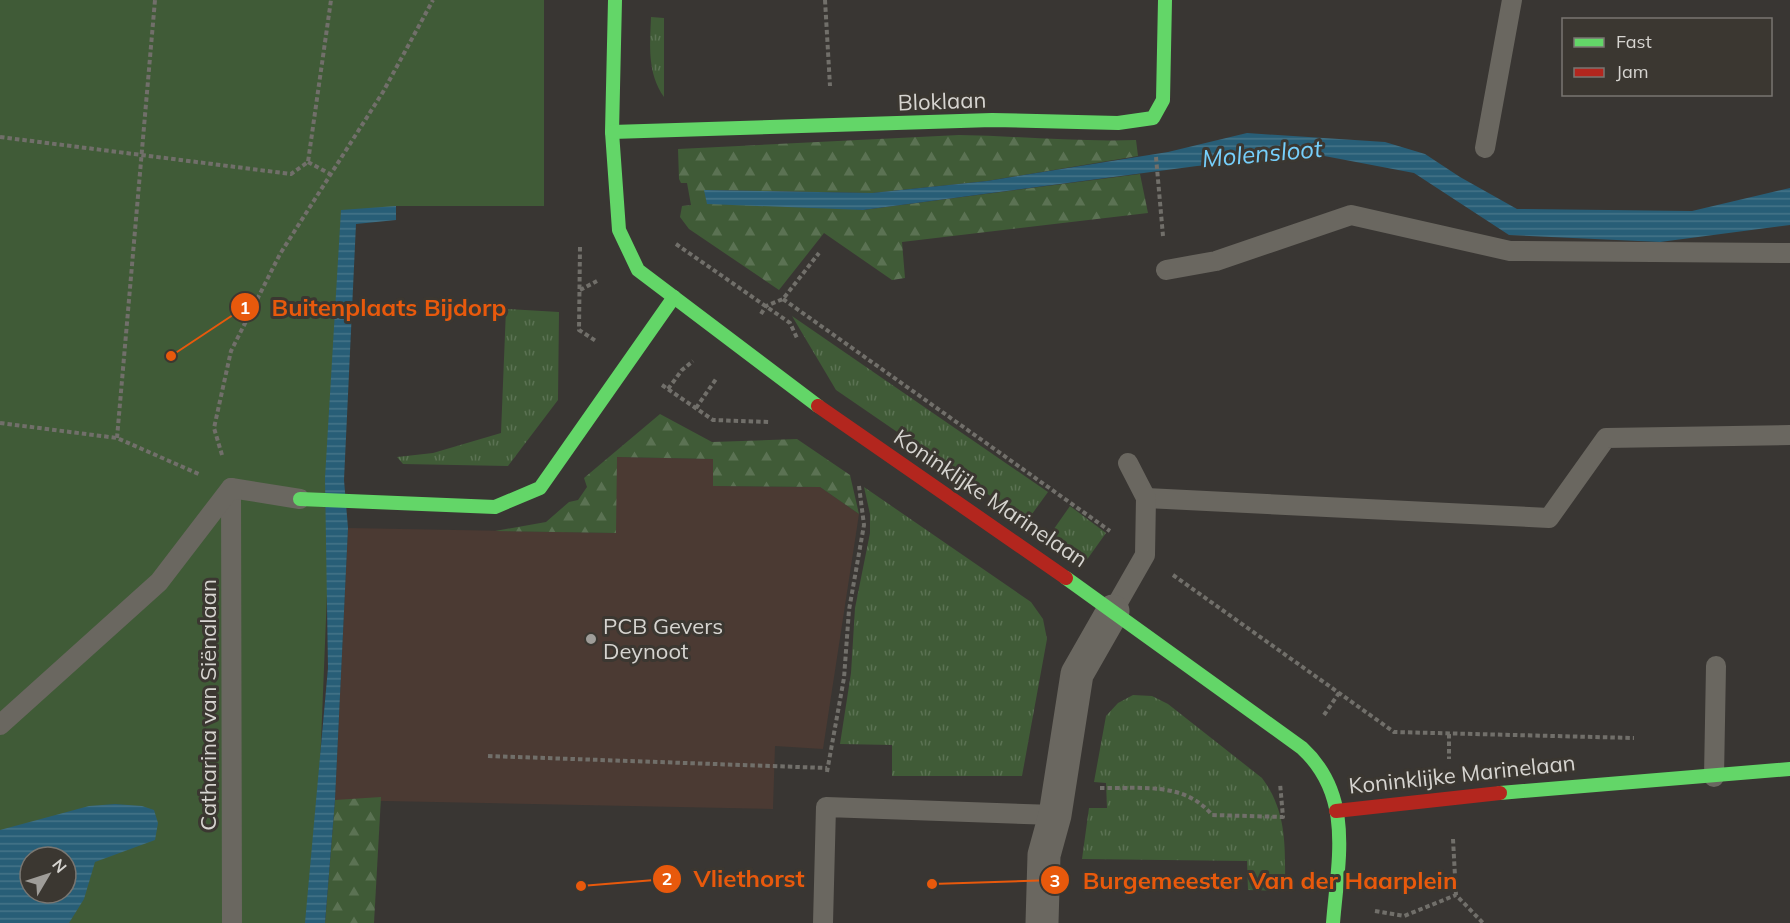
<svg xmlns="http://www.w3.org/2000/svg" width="1790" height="923" viewBox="0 0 1790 923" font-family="Mulish,sans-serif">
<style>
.education{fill:#4b3a33}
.grass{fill:url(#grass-tufts)}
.forest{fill:url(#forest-firs)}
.green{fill:#405b37;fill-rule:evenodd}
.water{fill:url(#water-rules);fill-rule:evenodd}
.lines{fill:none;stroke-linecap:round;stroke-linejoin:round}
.path{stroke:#716f6a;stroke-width:4;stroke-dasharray:4.5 3;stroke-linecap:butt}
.lane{stroke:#6a6760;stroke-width:20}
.street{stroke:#6a6760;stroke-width:33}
.fast{stroke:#63d668;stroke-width:14}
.jam{stroke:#b3261e;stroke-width:14}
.poi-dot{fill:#9f9d99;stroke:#3b3731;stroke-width:2}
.labels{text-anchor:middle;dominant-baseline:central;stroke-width:6;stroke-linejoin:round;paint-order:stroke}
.street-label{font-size:22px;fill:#d6d4d0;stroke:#3b3731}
.poi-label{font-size:22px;fill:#d6d4d0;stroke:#3b3731;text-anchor:start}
.water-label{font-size:24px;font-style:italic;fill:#76cffb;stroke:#3b3731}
.leader{fill:none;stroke:#e8590c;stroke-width:2}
.callout-dot{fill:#e8590c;stroke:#3b3731;stroke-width:2}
.mark-label{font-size:18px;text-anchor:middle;font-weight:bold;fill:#fff}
.callout-label{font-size:24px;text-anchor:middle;font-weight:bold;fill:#e8590c;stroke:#3b3731;stroke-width:6;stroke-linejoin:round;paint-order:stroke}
</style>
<defs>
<pattern id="grass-tufts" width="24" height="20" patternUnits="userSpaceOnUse" patternTransform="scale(1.5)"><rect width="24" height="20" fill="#405b37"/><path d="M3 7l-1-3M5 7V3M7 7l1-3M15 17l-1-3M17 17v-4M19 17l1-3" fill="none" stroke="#5b7253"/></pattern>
<pattern id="forest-firs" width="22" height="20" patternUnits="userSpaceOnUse" patternTransform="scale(1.5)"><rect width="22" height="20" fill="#405b37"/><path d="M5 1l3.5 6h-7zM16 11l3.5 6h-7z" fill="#5b7253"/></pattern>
<pattern id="water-rules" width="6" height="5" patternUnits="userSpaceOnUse" patternTransform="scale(1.5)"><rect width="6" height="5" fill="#285e77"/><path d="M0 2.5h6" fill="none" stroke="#467489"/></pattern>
</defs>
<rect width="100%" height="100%" fill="#393633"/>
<!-- education -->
<path class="education" d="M616,457L714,459L713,486L820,487L859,514L823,749L775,746L773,809L335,800L348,528L616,533Z"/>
<!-- grass -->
<g class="grass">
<path d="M651,17L664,18V97C647,73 650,45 651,17Z"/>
<path d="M506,309L559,312L558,400L508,466L403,464L397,457L433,453L501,433Z"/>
<path d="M792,316L1048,492L1027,521L836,390Z"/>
<path d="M864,487L1031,602L1043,619L1047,639L1022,776H892V745L840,744L851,673L855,608L870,533V514Z"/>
<path d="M1070,506L1106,533L1086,561L1049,536Z"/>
<path d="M1133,695L1152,696L1168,704L1262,778C1288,813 1285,849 1285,891L1248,890L1247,861L1082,859L1089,808H1107L1106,783L1094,782L1106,716L1118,703Z"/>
</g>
<!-- forest -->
<g class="forest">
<path d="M959,135C1018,136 1077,142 1136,140L1138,156L987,181L872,193L705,190L863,210L1140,174L1148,213L902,242L905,278L892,280L824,233L779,290L689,229L680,217L682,206L691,205L687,183H681L679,179L678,149Z"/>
<path d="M660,414L712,442L797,439L850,475L859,514L820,487L713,486V459L617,457L616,533L495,531L546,522L569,502L578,500L587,487L584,478Z"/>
<path d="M381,797L374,923H325L335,800Z"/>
</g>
<!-- green -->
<path class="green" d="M0,0H544V206H396L351,218L331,495L319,792L310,923H0ZM30,857H66V893H30Z"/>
<!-- water -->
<g class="water">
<path d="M1247,133L1385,142L1425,154L1460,177L1517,209L1692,211L1790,188V225L1660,242L1509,235L1414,173L1319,155L1197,166L863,210L707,204L704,190L872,193L987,181L1168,152Z"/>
<path d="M396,206V220L356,224L344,480L348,528L335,800L325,923H305L328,668L325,478L341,210Z"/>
<path d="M115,804L142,806L154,810L158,823L155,840L95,862L84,899L69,923H0V830L89,806ZM30,857H66V893H30Z"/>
</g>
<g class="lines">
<!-- path -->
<g class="path">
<path d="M825,0L830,86"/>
<path d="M0,137L291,174L308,162L331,0"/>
<path d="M1156,157L1163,236"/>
<path d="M308,162L330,174"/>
<path d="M676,244L790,323L797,338"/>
<path d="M580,247L579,330L596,341"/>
<path d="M580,290L597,281"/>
<path d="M783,299L1110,531"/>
<path d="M761,314L766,306L783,299L819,253"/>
<path d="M662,385L713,420L769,422"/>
<path d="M668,389L682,370L693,361"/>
<path d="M696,408L716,379"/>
<path d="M0,423L117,438L201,475"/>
<path d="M117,438L155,0"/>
<path d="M222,455L214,428L231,351L280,254L383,92L433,0"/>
<path d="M1173,575L1394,732L1634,738"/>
<path d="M1324,715L1339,693"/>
<path d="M1449,734V759"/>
<path d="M488,756L827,768"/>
<path d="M827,772L844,678L849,610L864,525L859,486"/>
<path d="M1100,788C1140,789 1184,781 1212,815L1283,817L1280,783"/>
<path d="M1453,839L1456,895L1483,923"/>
<path d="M1375,911L1404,916L1456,895"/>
</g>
<!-- lane -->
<g class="lane">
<path d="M1485,148L1512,0"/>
<path d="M1166,270L1216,261L1351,215L1510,251L1790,253"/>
<path d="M231,488L232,923"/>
<path d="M1146,498L1549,518L1606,438L1790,435"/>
<path d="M1113,611L1145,555L1146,498L1128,463"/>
<path d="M0,725L159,582L231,488L300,499"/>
<path d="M1714,777L1716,666"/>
<path d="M823,923L826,807L1055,815"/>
</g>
<!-- street -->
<path class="street" d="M1042,923L1044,855L1055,815L1077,674L1113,611"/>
<!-- fast -->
<g class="fast">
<path d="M615,0L612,132L619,230L638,270L818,406"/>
<path d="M612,132L992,120L1118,123L1153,118L1163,100L1165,0"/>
<path d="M300,499L495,507L540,488L674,297"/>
<path d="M1066,578L1302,748C1354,796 1338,860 1333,923"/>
<path d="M1500,793L1790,769"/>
</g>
<!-- jam -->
<g class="jam">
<path d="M818,406L1066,578"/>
<path d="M1336,811L1500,793"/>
</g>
</g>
<!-- markers -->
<circle class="poi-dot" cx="591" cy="639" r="6"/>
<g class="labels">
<!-- street labels -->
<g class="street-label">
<text transform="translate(942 101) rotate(-2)">Bloklaan</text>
<text transform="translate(991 498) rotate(34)">Koninklijke Marinelaan</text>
<text transform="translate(208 705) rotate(-90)">Catharina van Siënalaan</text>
<text transform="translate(1462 774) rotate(-6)">Koninklijke Marinelaan</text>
</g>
<!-- poi labels -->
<g class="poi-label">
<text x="603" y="626">PCB Gevers<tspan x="603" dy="25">Deynoot</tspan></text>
</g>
<!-- water labels -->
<g class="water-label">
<text transform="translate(1262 153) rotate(-5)">Molensloot</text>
</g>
</g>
<!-- callouts -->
<path class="leader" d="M171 356L245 307M581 886L667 879M932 884L1055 880"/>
<g class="callout-dot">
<circle cx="171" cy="356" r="6"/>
<circle cx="581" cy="886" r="6"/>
<circle cx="932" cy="884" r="6"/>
<circle cx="245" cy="307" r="15"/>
<circle cx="667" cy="879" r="15"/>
<circle cx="1055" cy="880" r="15"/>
</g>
<g class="mark-label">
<text x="245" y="314">1</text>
<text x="667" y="885">2</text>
<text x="1055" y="887">3</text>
</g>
<g class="callout-label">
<text x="389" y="316">Buitenplaats Bijdorp</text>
<text x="749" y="887">Vliethorst</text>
<text x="1270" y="889">Burgemeester Van der Haarplein</text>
</g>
<!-- legend -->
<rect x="1562" y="18" width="210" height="78" fill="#3b3731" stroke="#797671" stroke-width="1.5"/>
<rect x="1574" y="38" width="30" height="9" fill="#63d668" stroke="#797671" stroke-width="1.5"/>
<text x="1616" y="48" font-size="18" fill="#d6d4d0">Fast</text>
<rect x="1574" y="68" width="30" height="9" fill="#b3261e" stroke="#797671" stroke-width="1.5"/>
<text x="1616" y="78" font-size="18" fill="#d6d4d0">Jam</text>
<!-- north arrow -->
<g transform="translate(48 875) rotate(51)"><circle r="28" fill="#3b3731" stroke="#797671" stroke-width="1.5"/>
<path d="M0-4.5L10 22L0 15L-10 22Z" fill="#9f9d99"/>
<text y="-9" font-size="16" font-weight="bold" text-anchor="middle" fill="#d6d4d0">N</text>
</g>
</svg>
